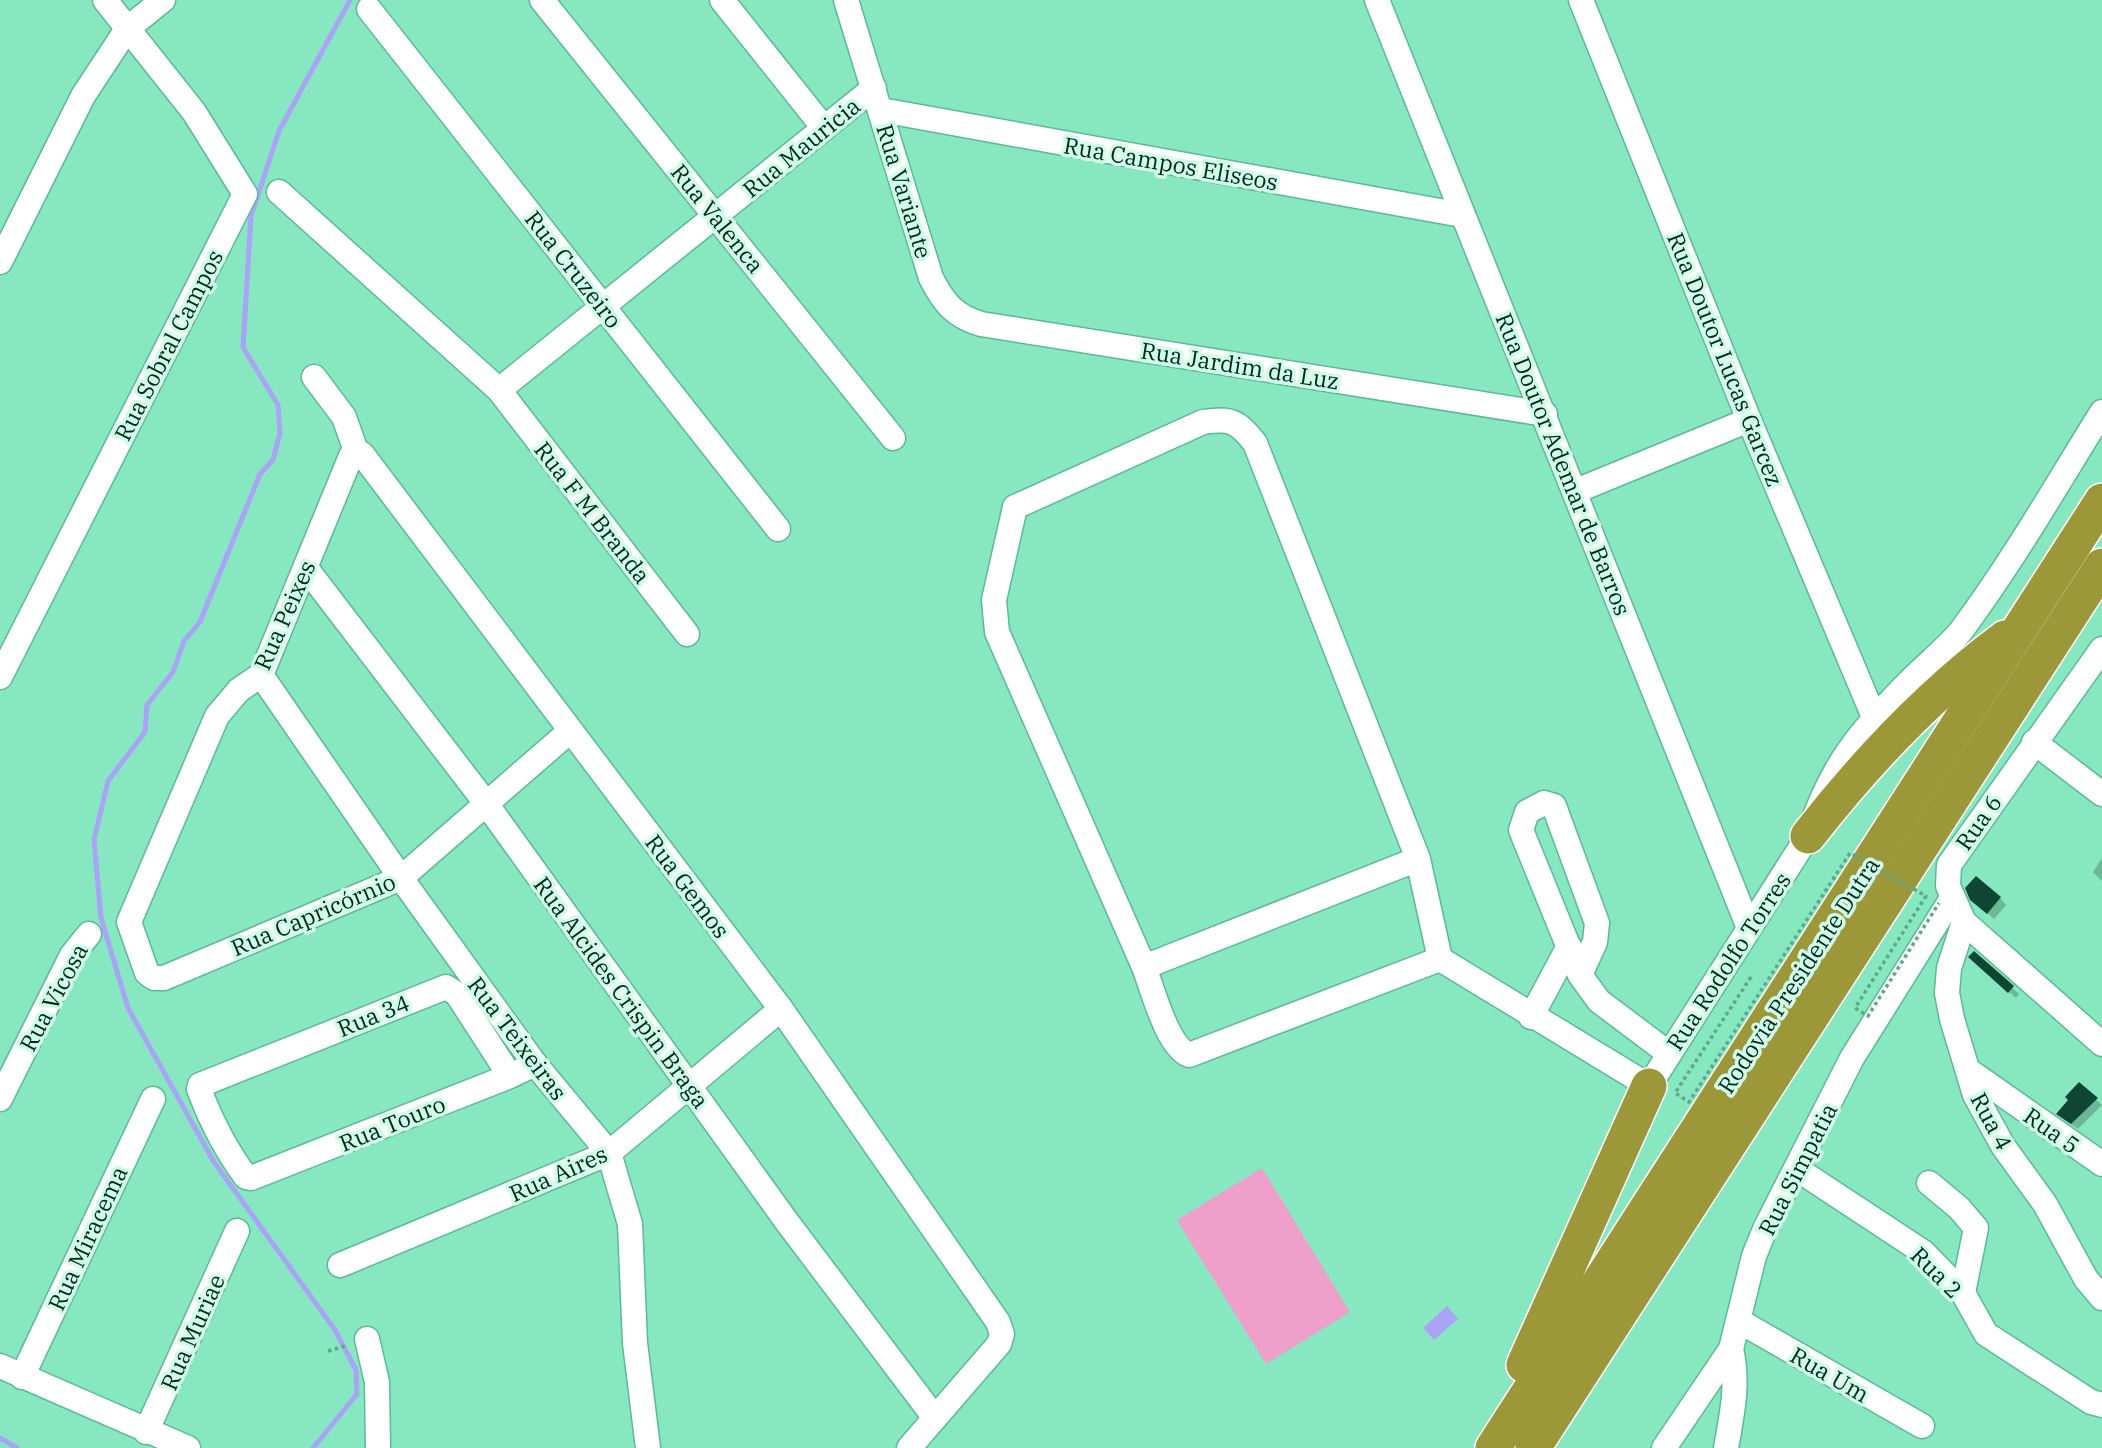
<svg xmlns="http://www.w3.org/2000/svg" width="2102" height="1448" viewBox="0 0 2102 1448" font-family="'IBM Plex Serif',serif">
<style>
.green{fill:#eea0ca}
.water{fill:#a9a4f5}
.shadow{fill:#0003}
.lines{fill:none;stroke-linecap:round;stroke-linejoin:round}
.stream{stroke:#a9a4f5;stroke-width:5}
.building{fill:#0f4633}
.minor-casing{stroke:#5abb96;stroke-width:27}
.highway-casing{stroke:#fff;stroke-width:38}
.path{stroke:#5aa98a;stroke-width:3.5;stroke-dasharray:3.5 3.5;stroke-linecap:butt}
.minor{stroke:#fff;stroke-width:24}
.highway{stroke:#9c9738;stroke-width:35}
.path-bridge{stroke:#5aa98a;stroke-width:3.5;stroke-dasharray:3.5 3.5;stroke-linecap:butt}
.labels{text-anchor:middle;dominant-baseline:central;stroke-width:7;stroke-linejoin:round;paint-order:stroke}
.street-label{font-size:23px;fill:#00291b;stroke:#d0fde9}
</style>
<rect width="100%" height="100%" fill="#86e7c0"/>
<!-- green -->
<path class="green" d="M1262,1168L1350,1312L1266,1364L1177,1220Z"/>
<!-- water -->
<path class="water" d="M1447,1306L1458,1319L1434,1340L1423,1328Z"/>
<!-- shadow -->
<g class="shadow">
<path d="M2102,858V881L2093,872Z"/>
<path d="M2000,898L2006,905L1994,919L1979,906Z"/>
<path d="M1974,953L2019,994L2016,998L1977,964Z"/>
<path d="M2079,1084L2102,1105L2078,1129L2064,1119Z"/>
</g>
<g class="lines">
<!-- stream -->
<g class="stream">
<path d="M0,1438L17,1448"/>
<path d="M313,1448L357,1394L356,1370L335,1330L214,1162L128,1008L101,918L94,840L108,781L145,732L147,705L173,672L184,641L200,622L260,474L273,460L280,433L278,405L243,347L251,216L279,131L350,0"/>
</g>
</g>
<!-- building -->
<g class="building">
<path d="M1976,876L2001,897L1987,914L1970,900L1965,888Z"/>
<path d="M1974,951L2014,986L2008,993L1968,957Z"/>
<path d="M2079,1082L2098,1098L2071,1124L2056,1114L2068,1100L2065,1097Z"/>
</g>
<g class="lines">
<defs>
<g id="minor">
<path d="M542,0L893,438"/>
<path d="M722,0L824,128"/>
<path d="M846,0L931,278C944,303 954,316 981,324L1545,414"/>
<path d="M1377,0L1749,928"/>
<path d="M1581,0L1749,420L1874,717"/>
<path d="M369,9L778,529"/>
<path d="M881,110L1462,215"/>
<path d="M279,192L499,390L687,634"/>
<path d="M0,262L83,96L127,29L163,0"/>
<path d="M314,377L344,417L356,451"/>
<path d="M499,390L874,88"/>
<path d="M356,451L362,454L781,1009L998,1322L1002,1334L999,1344L909,1448"/>
<path d="M356,451L351,456L261,675L239,690L217,716L129,922L147,973L154,978H164L401,878L570,731"/>
<path d="M1576,491L1749,420"/>
<path d="M306,568L485,802L787,1222L935,1418"/>
<path d="M2102,649L1949,865L1948,886L1964,922L2102,1044"/>
<path d="M261,675L401,878L535,1064L609,1153L630,1224L635,1343L648,1448"/>
<path d="M0,677L245,194L194,112L105,0"/>
<path d="M2034,742L2102,794"/>
<path d="M1418,859L1144,967L997,632L994,600L1015,507L1203,422C1232,418 1237,421 1255,443L1418,859L1440,959L1649,1086L1808,836C1831,765 1860,731 1912,679C1928,663 1947,648 1961,631C2013,561 2056,486 2102,412"/>
<path d="M1964,922L1949,968L1947,993L1952,1019L1975,1095L2003,1146L2045,1204L2086,1279L2102,1298"/>
<path d="M1144,967C1153,990 1167,1046 1189,1055L1440,959"/>
<path d="M1580,975L1595,942L1597,923L1554,806L1544,803L1527,812L1521,830L1580,975L1599,1001L1668,1053"/>
<path d="M1531,1017L1569,946"/>
<path d="M1968,1070L2102,1164"/>
<path d="M510,1076L457,994L446,987L200,1085L199,1089C211,1121 225,1149 246,1177L251,1178L510,1076L535,1064"/>
<path d="M0,1099L72,955L89,934"/>
<path d="M1797,1169L1923,1252L1963,1293L1986,1334L2091,1402L2102,1405"/>
<path d="M1929,1183L1959,1208L1976,1228L1963,1293"/>
<path d="M340,1265L609,1153L781,1009"/>
<path d="M1739,1321L1922,1426"/>
<path d="M367,1339L377,1382L378,1448"/>
<path d="M0,1366L188,1448"/>
<path d="M22,1377L153,1099"/>
<path d="M146,1432L237,1231"/>
<path d="M1664,1448L1731,1349L1754,1256L1765,1229L1852,1058L1952,898"/>
<path d="M1726,1448C1732,1414 1739,1383 1731,1349"/>
</g>
<g id="highway">
<path d="M1808,836C1865,763 1931,693 2005,638"/>
<path d="M1524,1365L1649,1086"/>
<path d="M1493,1448L2102,501"/>
<path d="M1533,1448L2102,566"/>
</g>
</defs>
<!-- minor casing -->
<use href="#minor" class="minor-casing"/>
<!-- highway casing -->
<use href="#highway" class="highway-casing"/>
<!-- path -->
<path class="path" d="M328,1351L348,1345"/>
<!-- minor -->
<use href="#minor" class="minor"/>
<!-- highway -->
<use href="#highway" class="highway"/>
<!-- path-bridge -->
<path class="path-bridge" d="M1751,977L1675,1093L1689,1102L1850,853L1926,896L1855,1008L1868,1016L1939,903"/>
</g>
<g class="labels">
<!-- street labels -->
<g class="street-label">
<text transform="translate(801 147) rotate(-39)">Rua Mauricia</text>
<text transform="translate(1171 163) rotate(10)">Rua Campos Eliseos</text>
<text transform="translate(905 191) rotate(73)">Rua Variante</text>
<text transform="translate(718 218) rotate(51)">Rua Valenca</text>
<text transform="translate(574 269) rotate(52)">Rua Cruzeiro</text>
<text transform="translate(168 345) rotate(-63)">Rua Sobral Campos</text>
<text transform="translate(1726 359) rotate(68)">Rua Doutor Lucas Garcez</text>
<text transform="translate(1240 365) rotate(9)">Rua Jardim da Luz</text>
<text transform="translate(1564 464) rotate(68)">Rua Doutor Ademar de Barros</text>
<text transform="translate(593 512) rotate(52)">Rua F M Branda</text>
<text transform="translate(284 615) rotate(-66)">Rua Peixes</text>
<text transform="translate(1978 822) rotate(-55)">Rua 6</text>
<text transform="translate(688 886) rotate(53)">Rua Gemos</text>
<text transform="translate(313 914) rotate(-23)">Rua Capricórnio</text>
<text transform="translate(1728 961) rotate(-57)">Rua Rodolfo Torres</text>
<text transform="translate(1798 975) rotate(-57)">Rodovia Presidente Dutra</text>
<text transform="translate(622 992) rotate(54)">Rua Alcides Crispin Braga</text>
<text transform="translate(53 997) rotate(-62)">Rua Vicosa</text>
<text transform="translate(373 1015) rotate(-22)">Rua 34</text>
<text transform="translate(518 1038) rotate(53)">Rua Teixeiras</text>
<text transform="translate(1992 1121) rotate(62)">Rua 4</text>
<text transform="translate(392 1123) rotate(-22)">Rua Touro</text>
<text transform="translate(2052 1130) rotate(35)">Rua 5</text>
<text transform="translate(1797 1169) rotate(-63)">Rua Simpatia</text>
<text transform="translate(558 1173) rotate(-24)">Rua Aires</text>
<text transform="translate(87 1238) rotate(-65)">Rua Miracema</text>
<text transform="translate(1937 1272) rotate(45)">Rua 2</text>
<text transform="translate(192 1332) rotate(-66)">Rua Muriae</text>
<text transform="translate(1830 1374) rotate(30)">Rua Um</text>
</g>
</g>
</svg>
